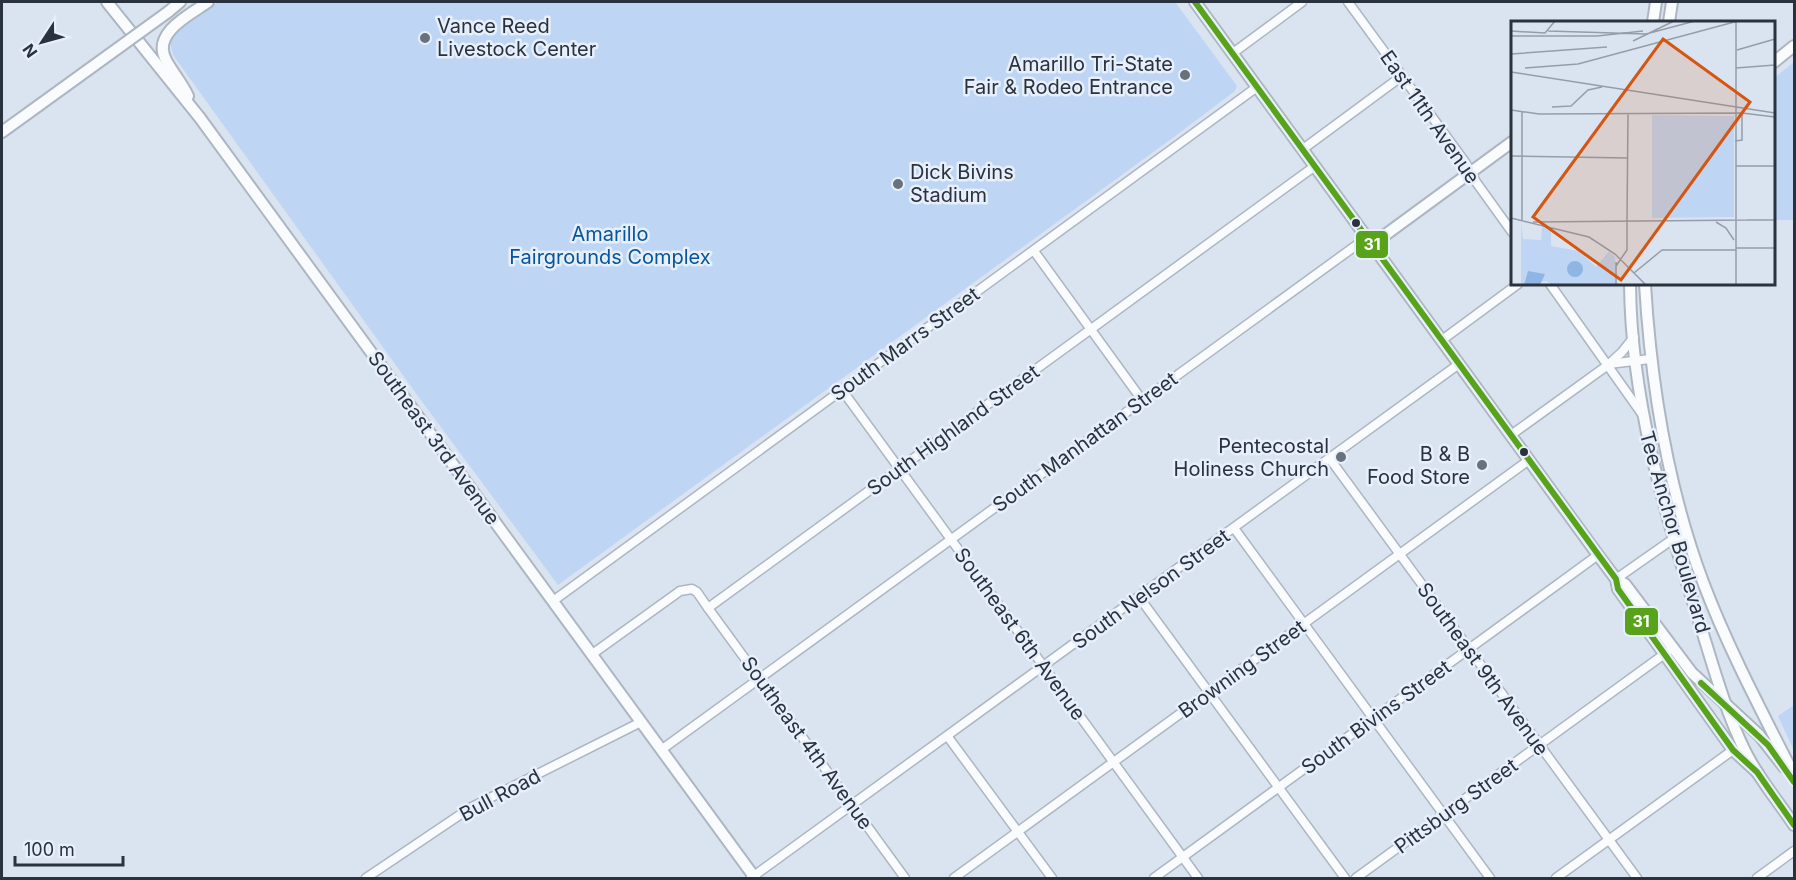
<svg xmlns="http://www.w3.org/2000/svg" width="1796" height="880" viewBox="0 0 1796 880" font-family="Inter,sans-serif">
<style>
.green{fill:#bed6f3}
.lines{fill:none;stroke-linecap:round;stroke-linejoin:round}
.minor-casing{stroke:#adb6c1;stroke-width:11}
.major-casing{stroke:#adb6c1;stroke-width:14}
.minor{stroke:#f9fbfd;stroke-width:8}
.major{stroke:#f9fbfd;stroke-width:10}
.major-bridge-casing{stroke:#adb6c1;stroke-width:14;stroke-linecap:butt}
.major-bridge{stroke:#f9fbfd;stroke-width:10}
.bus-1-casing{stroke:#e6effb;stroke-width:10}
.bus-1{stroke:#59a31b;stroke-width:6}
.poi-dot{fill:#68717c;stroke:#e6effb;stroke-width:2}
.bus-dot{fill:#2a333d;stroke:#e6effb;stroke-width:2}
.labels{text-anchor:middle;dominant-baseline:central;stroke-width:5;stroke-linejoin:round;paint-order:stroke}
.poi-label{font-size:20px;fill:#2a333d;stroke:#e6effb;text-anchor:end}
.street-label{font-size:20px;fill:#2a333d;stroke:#e6effb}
.park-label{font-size:20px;fill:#07559c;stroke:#e6effb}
.inset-road{fill:none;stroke:#949da8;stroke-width:1.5}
.view{fill:#d55511;fill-opacity:0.15;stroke:#d55511;stroke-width:3}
.inset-edge{fill:none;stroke:#2a333d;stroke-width:3}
.line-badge{stroke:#e6effb;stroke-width:2}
.badge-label{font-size:16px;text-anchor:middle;font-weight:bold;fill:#fff}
</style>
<rect width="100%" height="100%" fill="#dae4f0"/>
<!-- green -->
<g class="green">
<path d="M218,2H1175L1237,86L1235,91L1174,137L558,585L423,403L173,55L170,42L173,34Z"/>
<path d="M1794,62V220H1774V78Z"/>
<path d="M1794,705V751L1778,716Z"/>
</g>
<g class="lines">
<defs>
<g id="minor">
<path d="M1348,2L1465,162L1476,182L1512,232"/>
<path d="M1233,53L1302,2"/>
<path d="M1303,149L1402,76"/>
<path d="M1034,251L1142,400"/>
<path d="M1550,284L1642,414"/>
<path d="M1442,340L1518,284"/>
<path d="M1609,364L1650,359"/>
<path d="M842,390L1198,878"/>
<path d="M1511,435L1608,365L1622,352L1634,337"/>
<path d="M1330,459L1637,878"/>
<path d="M1234,528L1490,878"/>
<path d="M1616,579L1673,539L1687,535"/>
<path d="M1139,597L1345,878"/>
<path d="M553,601L1257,87"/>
<path d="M708,608L905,878"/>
<path d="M591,655L680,591L692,589L697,592L708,608L1315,166"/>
<path d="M948,737L1052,878"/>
<path d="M661,750L1358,244L1370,241"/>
<path d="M366,878L470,808L641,722"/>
<path d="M751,878L1459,364"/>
<path d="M954,878L1529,460"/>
<path d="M1154,878L1598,555"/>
<path d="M1356,878L1670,650"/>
<path d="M1556,878L1733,750"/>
<path d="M1757,878L1794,851"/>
</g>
<g id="major">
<path d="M107,2L200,118L755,878"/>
<path d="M1195,2L1598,555L1616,579L1618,589L1733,750L1757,772"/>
<path d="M168,12L180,2"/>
<path d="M1653,22L1656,2"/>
<path d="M1669,22L1672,2"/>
<path d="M1774,62L1794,46"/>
<path d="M188,96C182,83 173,73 166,60C151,33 191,14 208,2"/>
<path d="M2,132L38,106"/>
<path d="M1370,241L1381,238L1512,142"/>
<path d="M1630,284C1631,400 1664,511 1699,621C1713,665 1725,711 1746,753C1759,779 1778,801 1794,825"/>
<path d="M1645,284C1651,385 1667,486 1703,582C1728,648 1762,712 1794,775"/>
<path d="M1616,579L1625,584L1692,673L1759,735L1784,767"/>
</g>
</defs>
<!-- minor casing -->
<use href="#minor" class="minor-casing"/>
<!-- major casing -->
<use href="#major" class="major-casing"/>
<!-- minor -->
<use href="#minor" class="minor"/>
<!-- major -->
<use href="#major" class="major"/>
<defs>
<path id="major-bridge" d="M38,106L168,12"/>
</defs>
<!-- major-bridge casing -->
<use href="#major-bridge" class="major-bridge-casing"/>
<!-- major-bridge -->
<use href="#major-bridge" class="major-bridge"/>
<defs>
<g id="bus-1">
<path d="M1195,2L1616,579L1618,589L1733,750L1757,772L1794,825"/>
<path d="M1701,683L1768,745L1794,782"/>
</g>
</defs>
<!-- bus-1 casing -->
<use href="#bus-1" class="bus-1-casing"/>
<!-- bus-1 -->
<use href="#bus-1" class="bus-1"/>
</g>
<!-- markers -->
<g class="poi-dot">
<circle cx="425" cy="38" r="6"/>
<circle cx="1185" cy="75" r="6"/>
<circle cx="898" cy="184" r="6"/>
<circle cx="1341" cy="457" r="6"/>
<circle cx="1482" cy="465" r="6"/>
</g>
<g class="bus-dot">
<circle cx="1356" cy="223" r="5"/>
<circle cx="1524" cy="452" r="5"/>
</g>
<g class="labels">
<!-- poi labels -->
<g class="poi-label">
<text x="437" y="26" text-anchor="start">Vance Reed<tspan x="437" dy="23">Livestock Center</tspan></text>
<text x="1173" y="64">Amarillo Tri-State<tspan x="1173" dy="23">Fair &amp; Rodeo Entrance</tspan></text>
<text x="910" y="172" text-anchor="start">Dick Bivins<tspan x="910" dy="23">Stadium</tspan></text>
<text x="1329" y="446">Pentecostal<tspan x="1329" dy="23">Holiness Church</tspan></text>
<text x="1470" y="454">B &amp; B<tspan x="1470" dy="23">Food Store</tspan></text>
</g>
<!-- street labels -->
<g class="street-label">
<text transform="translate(1430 117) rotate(55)">East 11th Avenue</text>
<text transform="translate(905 344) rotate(-36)">South Marrs Street</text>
<text transform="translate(953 430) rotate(-36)">South Highland Street</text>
<text transform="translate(434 438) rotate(54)">Southeast 3rd Avenue</text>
<text transform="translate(1085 442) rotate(-36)">South Manhattan Street</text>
<text transform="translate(1675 532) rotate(74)">Tee Anchor Boulevard</text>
<text transform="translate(1151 589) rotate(-36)">South Nelson Street</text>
<text transform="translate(1020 634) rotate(54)">Southeast 6th Avenue</text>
<text transform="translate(1242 669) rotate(-36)">Browning Street</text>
<text transform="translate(1483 669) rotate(54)">Southeast 9th Avenue</text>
<text transform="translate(1376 717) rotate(-36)">South Bivins Street</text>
<text transform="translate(807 743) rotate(54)">Southeast 4th Avenue</text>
<text transform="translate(500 795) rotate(-28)">Bull Road</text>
<text transform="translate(1456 806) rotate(-36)">Pittsburg Street</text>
</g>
<!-- park labels -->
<g class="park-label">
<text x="610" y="234">Amarillo<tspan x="610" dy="23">Fairgrounds Complex</tspan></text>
</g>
</g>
<!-- overview -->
<g transform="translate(1511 21)">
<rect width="264" height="264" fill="#dae4f0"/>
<path d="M141,94L223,95V196L141,197ZM10,201L12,218L30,219L31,204L40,206V225L68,230L85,246L98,230L104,236V264H42L35,260L10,264Z" fill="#bed6f3"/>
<path d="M56 248a8 8 0 1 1 16 0a8 8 0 1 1-16 0ZM17,250L34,253L29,264H13Z" fill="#8eb5e3"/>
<path class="inset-road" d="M225,0V264M0,10L34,12L44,0M37,10L135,13L184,0M0,15H86L132,10M122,20L163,0M226,29L264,18M0,33L96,26M14,47L67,43L227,0M225,47L264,44M0,51L264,92M41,86L60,85L77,69L91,66M0,89L28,93L231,92L264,96M11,91V199M224,120L231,119V92M0,135L117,137M225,145H264M0,197L78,216L104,233L135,264M236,199H264M116,200L117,93M22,201L237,199M205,201L215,207L223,219M225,227H264M105,241V264M105,245L116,229V200M123,252L151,229H225"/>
<path class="view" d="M152,18L239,81L110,259L22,196Z"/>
<rect width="264" height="264" class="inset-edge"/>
</g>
<g class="line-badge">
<rect x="1355" y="230" width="34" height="29" rx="6" fill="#59a31b"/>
<rect x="1624" y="607" width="35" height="29" rx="6" fill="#59a31b"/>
</g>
<g class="badge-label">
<text x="1372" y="250">31</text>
<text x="1641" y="627">31</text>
</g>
<!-- border -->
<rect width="1796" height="880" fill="none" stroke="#2a333d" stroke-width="6"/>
<!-- north arrow -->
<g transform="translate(42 42) rotate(234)" stroke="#e6effb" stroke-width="4.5" paint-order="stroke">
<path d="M0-4.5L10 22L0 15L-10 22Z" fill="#2a333d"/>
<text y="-9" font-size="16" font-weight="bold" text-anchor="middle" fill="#2a333d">N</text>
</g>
<!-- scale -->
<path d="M15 856v9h108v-9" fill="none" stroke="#2a333d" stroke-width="3"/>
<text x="24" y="856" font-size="18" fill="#2a333d" stroke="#e6effb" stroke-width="4.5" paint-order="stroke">100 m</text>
</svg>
